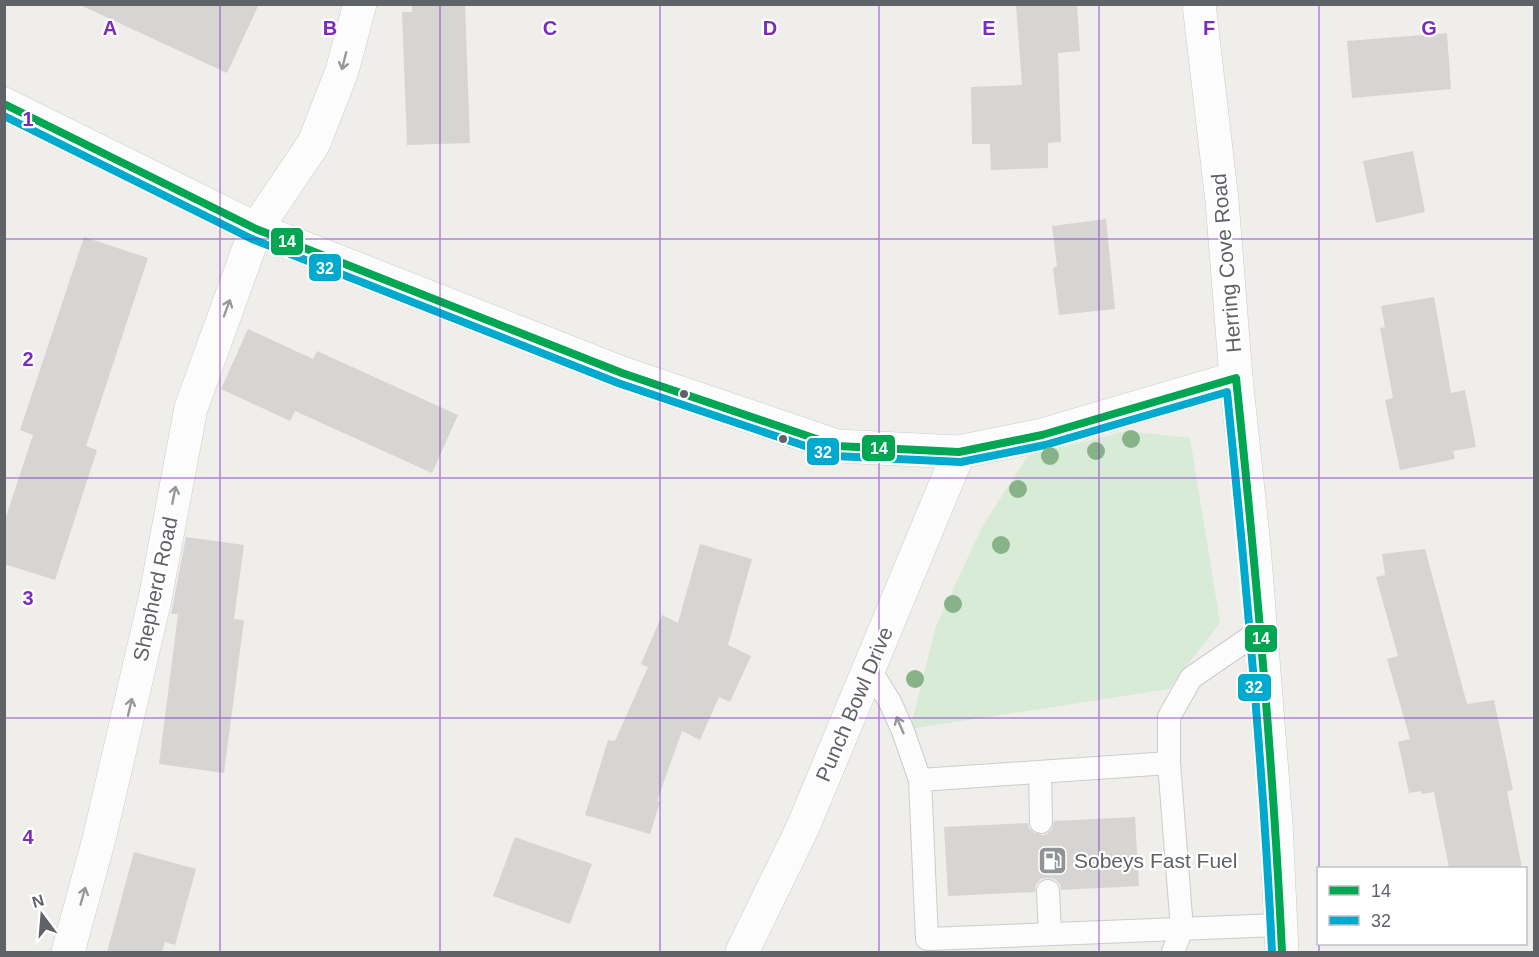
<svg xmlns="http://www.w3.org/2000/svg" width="1539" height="957" viewBox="0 0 1539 957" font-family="Helvetica,sans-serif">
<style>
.green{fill:#d8ebd6}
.building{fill:#d6d5d3}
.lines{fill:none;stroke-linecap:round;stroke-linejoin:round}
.service-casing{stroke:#cbcccc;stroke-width:24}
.minor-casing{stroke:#cbcccc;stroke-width:34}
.secondary-casing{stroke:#cacacb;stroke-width:34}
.service{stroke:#fdfcfc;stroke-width:22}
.minor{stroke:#fdfcfc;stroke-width:33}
.secondary{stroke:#fdfcfc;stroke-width:33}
.bus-1-casing{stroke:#fff;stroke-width:12}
.bus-2-casing{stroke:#fff;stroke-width:12}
.bus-1{stroke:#00a651;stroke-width:8}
.bus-2{stroke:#00a9ce;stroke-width:8}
.tree{fill:#88b388}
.oneway{stroke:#96999c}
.grid{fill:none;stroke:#7b2cbf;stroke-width:1.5;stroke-opacity:0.55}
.bus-dot{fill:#5f6368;stroke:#fff;stroke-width:2}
.labels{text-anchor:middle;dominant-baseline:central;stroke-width:4.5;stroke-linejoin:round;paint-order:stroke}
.street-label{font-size:21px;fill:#5f6368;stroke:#fff}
.poi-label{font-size:21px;fill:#5f6368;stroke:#fff;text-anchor:start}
.grid-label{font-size:20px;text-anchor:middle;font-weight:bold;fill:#7b2cbf;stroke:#fff;stroke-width:4.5;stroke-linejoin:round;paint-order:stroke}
.line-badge{stroke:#fff;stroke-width:2}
.badge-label{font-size:16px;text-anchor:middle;font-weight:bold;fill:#fff}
</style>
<rect width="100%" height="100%" fill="#efeeea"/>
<!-- green -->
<path class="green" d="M1126,431L1190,438L1220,623L1169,689L910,729L936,626L983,525L1028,456Z"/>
<!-- building -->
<g class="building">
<path d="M78,4H259L227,73Z"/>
<path d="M412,4H465L470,143L407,145L402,12H412Z"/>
<path d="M1016,4H1077L1080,51L1058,53L1061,142L1048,143V168L991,170L990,144H972L971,87L1022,85Z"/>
<path d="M1447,33L1451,89L1352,98L1347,41Z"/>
<path d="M1413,151L1425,212L1376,223L1363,161Z"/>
<path d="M1106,219L1115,309L1059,315L1053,268L1057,266L1052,226Z"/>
<path d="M84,237L148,258L86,446L97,450L55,580L4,564V523L33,435L20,430Z"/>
<path d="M1434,297L1451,393L1465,390L1476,447L1453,451L1455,459L1400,470L1385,400L1393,398L1380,328L1385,327L1381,306Z"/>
<path d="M248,329L313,359L317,351L458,415L432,473L295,411L290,421L221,389Z"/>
<path d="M186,537L244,545L234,619L244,620L224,773L159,764L178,614H171Z"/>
<path d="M700,544L752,559L728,645L751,656L730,702L719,697L700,740L682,731L657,801L660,802L650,834L585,815L608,740L615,741L648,667L641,664L662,615L678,623Z"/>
<path d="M1425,549L1467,704L1494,700L1513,790L1507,791L1522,868H1449L1434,792L1422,794L1421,791L1409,793L1398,742L1410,739L1387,659L1398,656L1376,577L1385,575L1382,554Z"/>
<path d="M1135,817L1139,886L1061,890L1060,884L1055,879L1047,878L1041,879L1036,884L1035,892L948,896L944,827L1028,823L1029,828L1034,833L1042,835L1047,834L1052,829L1054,821Z"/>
<path d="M515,837L592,864L570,924L493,896Z"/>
<path d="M134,852L196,869L175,945L165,942L162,952H107Z"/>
</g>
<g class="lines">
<defs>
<g id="service">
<path d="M1261,630L1191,678L1169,717V763L920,780L927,939L1281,925"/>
<path d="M869,668L890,702L903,731L920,780"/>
<path d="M1169,763L1182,929L1173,952"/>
<path d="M1040,772L1041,822"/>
<path d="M1048,891L1050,934"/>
</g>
<g id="minor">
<path d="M4,104L256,229L622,373L837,446L959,452L1042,435L1236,378"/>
<path d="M68,952L99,839L155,599L191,408L256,229L314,143L342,71L360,4"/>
<path d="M742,952L803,827L959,452"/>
</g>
<path id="secondary" d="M1199,4L1222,201L1236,378L1254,546L1276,823L1282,952"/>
</defs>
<!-- service casing -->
<use href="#service" class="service-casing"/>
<!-- minor casing -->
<use href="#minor" class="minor-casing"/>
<!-- secondary casing -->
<use href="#secondary" class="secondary-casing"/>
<!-- service -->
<use href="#service" class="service"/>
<!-- minor -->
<use href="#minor" class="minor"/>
<!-- secondary -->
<use href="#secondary" class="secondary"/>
<defs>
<path id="bus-1" d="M4,104L256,229L622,373L837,446L959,452L1042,435L1236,378C1256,569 1273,760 1282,952"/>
<path id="bus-2" d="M4,116L252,239L618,383L835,456L961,462L1045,445L1227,392C1246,578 1263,765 1272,952"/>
</defs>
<!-- bus-1 casing -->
<use href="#bus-1" class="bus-1-casing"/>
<!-- bus-2 casing -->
<use href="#bus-2" class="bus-2-casing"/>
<!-- bus-1 -->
<use href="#bus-1" class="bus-1"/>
<!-- bus-2 -->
<use href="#bus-2" class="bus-2"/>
</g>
<!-- trees -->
<g class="tree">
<circle cx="1131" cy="439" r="9"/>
<circle cx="1096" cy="451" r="9"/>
<circle cx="1050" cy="456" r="9"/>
<circle cx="1018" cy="489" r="9"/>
<circle cx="1001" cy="545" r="9"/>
<circle cx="953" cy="604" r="9"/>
<circle cx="915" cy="679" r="9"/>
</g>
<!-- one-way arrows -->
<defs><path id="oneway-shaft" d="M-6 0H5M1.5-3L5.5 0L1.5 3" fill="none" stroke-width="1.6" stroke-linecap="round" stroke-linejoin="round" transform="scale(1.5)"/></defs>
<g class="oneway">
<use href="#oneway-shaft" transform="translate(344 61) rotate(104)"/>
<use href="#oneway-shaft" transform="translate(227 308) rotate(-70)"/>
<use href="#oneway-shaft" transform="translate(174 495) rotate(-79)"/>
<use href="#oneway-shaft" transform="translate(130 707) rotate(-77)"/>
<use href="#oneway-shaft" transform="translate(900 725) rotate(-113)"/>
<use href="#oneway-shaft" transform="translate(83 896) rotate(-74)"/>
</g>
<!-- grid -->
<path class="grid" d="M220,4V952M440,4V952M660,4V952M879,4V952M1099,4V952M1319,4V868M4,239H1534M4,478H1534M4,718H1534M1319,944V952"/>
<!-- icons -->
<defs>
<symbol id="fuel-square" viewBox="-11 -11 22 22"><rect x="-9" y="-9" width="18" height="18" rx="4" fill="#919496" stroke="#fff"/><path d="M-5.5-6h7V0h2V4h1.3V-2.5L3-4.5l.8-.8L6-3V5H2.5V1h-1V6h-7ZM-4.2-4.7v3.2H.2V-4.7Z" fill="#fff"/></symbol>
</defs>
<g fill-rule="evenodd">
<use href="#fuel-square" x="1036" y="844" width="33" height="33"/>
</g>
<!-- markers -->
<g class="bus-dot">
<circle cx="684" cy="394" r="5"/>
<circle cx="783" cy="439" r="5"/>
</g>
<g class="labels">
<!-- street labels -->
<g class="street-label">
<text transform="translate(1226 263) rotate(-95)">Herring Cove Road</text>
<text transform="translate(155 589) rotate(-78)">Shepherd Road</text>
<text transform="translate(854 704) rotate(-67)">Punch Bowl Drive</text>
</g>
<!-- poi labels -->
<g class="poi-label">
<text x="1074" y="860">Sobeys Fast Fuel</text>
</g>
</g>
<g class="grid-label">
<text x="110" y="35">A</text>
<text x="330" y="35">B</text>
<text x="550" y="35">C</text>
<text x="770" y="35">D</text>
<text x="989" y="35">E</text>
<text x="1209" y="35">F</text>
<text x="1429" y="35">G</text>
<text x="28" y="126">1</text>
<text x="28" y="366">2</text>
<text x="28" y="605">3</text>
<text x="28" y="844">4</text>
</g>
<g class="line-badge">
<rect x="270" y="227" width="34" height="29" rx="6" fill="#00a651"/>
<rect x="308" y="253" width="34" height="29" rx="6" fill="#00a9ce"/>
<rect x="861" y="434" width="35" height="28" rx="6" fill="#00a651"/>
<rect x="806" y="437" width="34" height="29" rx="6" fill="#00a9ce"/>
<rect x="1244" y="624" width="34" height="29" rx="6" fill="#00a651"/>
<rect x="1237" y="673" width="35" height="29" rx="6" fill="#00a9ce"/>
</g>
<g class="badge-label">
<text x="287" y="247">14</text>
<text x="325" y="274">32</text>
<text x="879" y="454">14</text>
<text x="823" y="458">32</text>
<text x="1261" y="644">14</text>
<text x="1254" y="693">32</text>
</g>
<!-- border -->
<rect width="1539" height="957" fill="none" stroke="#5f6368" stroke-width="12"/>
<!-- legend -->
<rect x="1317" y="867" width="210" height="78" fill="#ffffff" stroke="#bfc1c3" stroke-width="1.5"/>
<rect x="1329" y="886" width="30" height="9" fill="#00a651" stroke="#bfc1c3" stroke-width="1.5"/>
<text x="1371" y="897" font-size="18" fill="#5f6368">14</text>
<rect x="1329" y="916" width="30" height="9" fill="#00a9ce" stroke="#bfc1c3" stroke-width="1.5"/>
<text x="1371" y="927" font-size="18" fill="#5f6368">32</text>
<!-- north arrow -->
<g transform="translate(42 915) rotate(344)" stroke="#ffffff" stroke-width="4.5" paint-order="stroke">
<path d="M0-4.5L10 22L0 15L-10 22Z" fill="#5f6368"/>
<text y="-9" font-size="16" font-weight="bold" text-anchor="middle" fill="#5f6368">N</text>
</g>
</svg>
